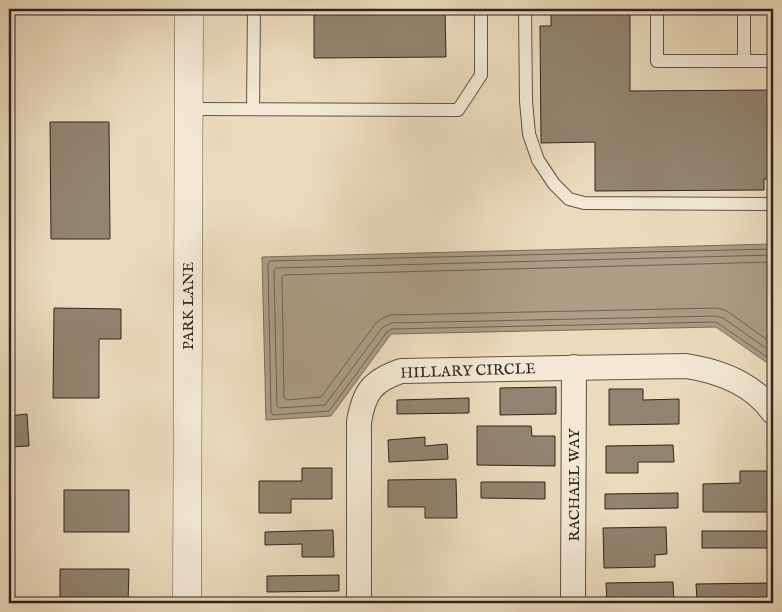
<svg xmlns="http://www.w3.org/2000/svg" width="782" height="612" viewBox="0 0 782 612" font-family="'IM FELL English',serif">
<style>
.water{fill:#ab9d86;stroke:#7a6d5c}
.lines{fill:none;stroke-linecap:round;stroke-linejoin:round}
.shore{stroke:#6e6251;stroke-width:1}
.building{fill:#918470;stroke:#30261c}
.service-casing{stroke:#5f5344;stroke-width:14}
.minor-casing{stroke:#5f5344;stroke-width:26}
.tertiary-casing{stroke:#5f5344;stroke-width:29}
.service{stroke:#f2e8d4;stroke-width:12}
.minor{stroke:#f2e8d4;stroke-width:24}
.tertiary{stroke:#f2e8d4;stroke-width:28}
.labels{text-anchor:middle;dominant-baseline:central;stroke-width:5;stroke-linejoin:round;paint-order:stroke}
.street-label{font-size:15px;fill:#30261c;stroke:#f2e8d4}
</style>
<rect width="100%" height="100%" fill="#ebdbbd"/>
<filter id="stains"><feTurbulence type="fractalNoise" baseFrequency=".004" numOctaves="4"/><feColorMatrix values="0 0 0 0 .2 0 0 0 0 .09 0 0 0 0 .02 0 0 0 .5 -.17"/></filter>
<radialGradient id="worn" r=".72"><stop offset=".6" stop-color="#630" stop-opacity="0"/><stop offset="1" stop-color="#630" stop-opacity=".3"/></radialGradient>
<!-- water -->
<path class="water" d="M773,244V367L716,327L391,334L331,416L266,420L262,257Z"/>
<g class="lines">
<!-- shore -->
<g class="shore">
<path d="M773,249L270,261L268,264L271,412L273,415L329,411L387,332L391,329L716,322L773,361"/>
<path d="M773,255L276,268L274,270L277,406L279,408L325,405L382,328L391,323L716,316L723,318L773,353"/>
<path d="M773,262L284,275L282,277L284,398L287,400L321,397L376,323L383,318L390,315L717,308L727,311L773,344"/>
</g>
</g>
<!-- building -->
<g class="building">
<path d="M314,9H445L446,57L314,58Z"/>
<path d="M551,9H630V91L773,90V179H764V190L595,191V142L541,143L540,26H551Z"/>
<path d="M50,122H109L110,239H51Z"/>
<path d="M54,308L121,309V339H99V398H53Z"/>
<path d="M556,387V414L500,415V388Z"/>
<path d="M609,389H643V400L679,399V424L609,425Z"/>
<path d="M469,398V413L397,414V400Z"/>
<path d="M27,414L29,446L9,447V416Z"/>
<path d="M477,426H531L532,436H555V466L477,465Z"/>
<path d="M425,437V446L447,444L448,459L389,462L388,440Z"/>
<path d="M673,445L674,462H638V473H606V446Z"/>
<path d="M302,468H332V499H291V513H259V481H302Z"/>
<path d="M740,471H770L771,512H703V484L740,483Z"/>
<path d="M456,479L457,518H425V507H388V480Z"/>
<path d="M481,482H545V499L481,498Z"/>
<rect x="64" y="490" width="65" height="42"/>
<path d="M678,493V508L605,509V494Z"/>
<path d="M666,527L667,554L655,555V567L604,568L603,528Z"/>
<path d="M333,530L334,557H302V544L265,545V532Z"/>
<rect x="702" y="531" width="66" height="17"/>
<path d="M60,569H129L128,603H60Z"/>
<path d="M339,575V591L267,592V576Z"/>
<path d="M673,582L674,602L607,603L606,583Z"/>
<path d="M769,583L770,600L697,601L696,584Z"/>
</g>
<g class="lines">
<defs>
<g id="service">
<path d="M525,9L526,101L529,134L538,160L554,184L569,199L584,203L773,204"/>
<path d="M657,9V61H773"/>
<path d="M744,9V61"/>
<path d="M190,109L458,110L481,75V9"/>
<path d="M253,109L254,9"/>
</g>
<g id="minor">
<path d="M359,603V422C364,392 372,381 401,371L686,366C719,371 753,384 773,412"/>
<path d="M573,603L574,367"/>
</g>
<path id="tertiary" d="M187,603L189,9"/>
</defs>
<!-- service casing -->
<use href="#service" class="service-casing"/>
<!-- minor casing -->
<use href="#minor" class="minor-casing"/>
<!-- tertiary casing -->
<use href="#tertiary" class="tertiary-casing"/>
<!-- service -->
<use href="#service" class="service"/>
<!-- minor -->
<use href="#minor" class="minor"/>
<!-- tertiary -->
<use href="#tertiary" class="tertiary"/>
</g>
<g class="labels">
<!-- street labels -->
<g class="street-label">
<text transform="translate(188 306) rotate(-90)">PARK LANE</text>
<text transform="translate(468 371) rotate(-2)">HILLARY CIRCLE</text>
<text transform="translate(574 485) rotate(-90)">RACHAEL WAY</text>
</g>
</g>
<!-- margin -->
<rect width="782" height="612" fill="none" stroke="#ebdbbd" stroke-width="30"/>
<rect x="10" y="10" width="762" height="592" fill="none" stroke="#30261c" stroke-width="2.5"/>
<rect x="15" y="15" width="752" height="582" fill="none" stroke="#30261c"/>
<rect width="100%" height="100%" filter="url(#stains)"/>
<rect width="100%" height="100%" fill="url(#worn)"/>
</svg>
